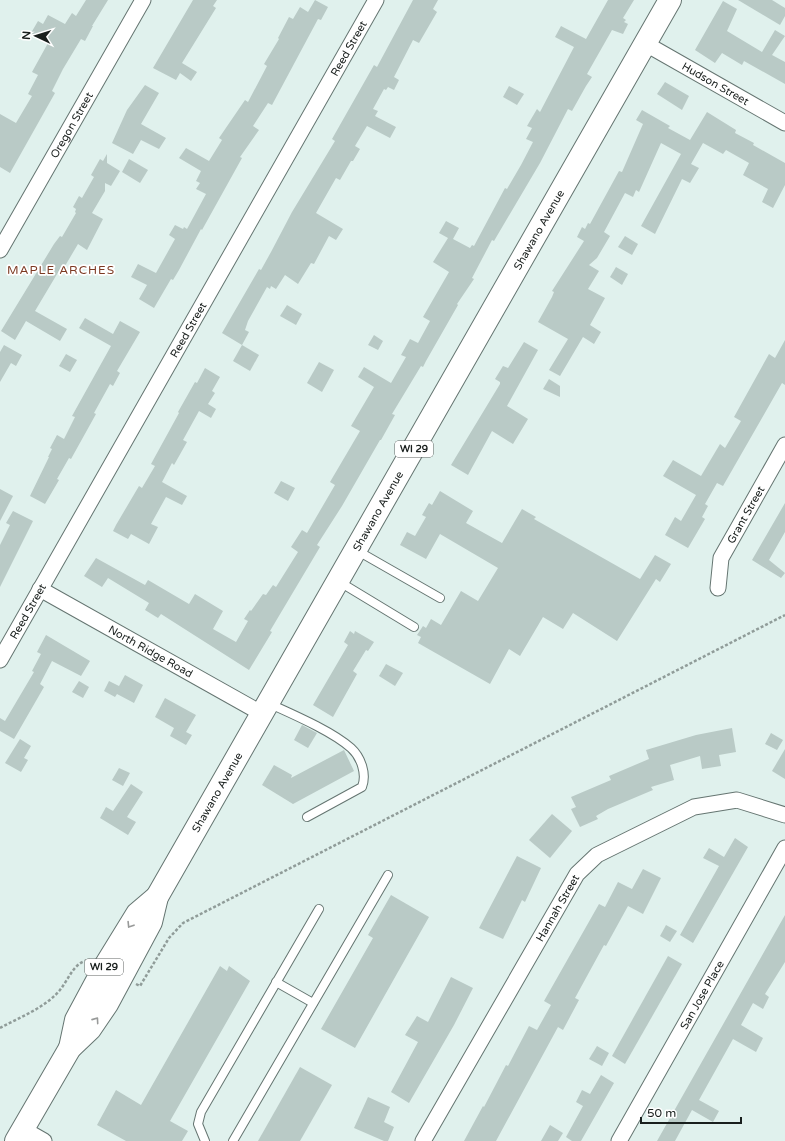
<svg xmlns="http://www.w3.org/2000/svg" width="785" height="1141" viewBox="0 0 785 1141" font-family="'Varela Round',sans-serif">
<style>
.building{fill:#b9cac6}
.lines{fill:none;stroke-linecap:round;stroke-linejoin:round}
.lane-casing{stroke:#657571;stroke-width:10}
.street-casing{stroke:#657571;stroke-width:17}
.primary-casing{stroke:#657571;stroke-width:24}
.path{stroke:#909c99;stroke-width:2.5;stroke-dasharray:3 2;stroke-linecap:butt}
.lane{stroke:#fff;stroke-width:8}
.street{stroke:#fff;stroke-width:15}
.primary{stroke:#fff;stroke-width:22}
.oneway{stroke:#989a99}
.labels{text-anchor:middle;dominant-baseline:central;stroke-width:3.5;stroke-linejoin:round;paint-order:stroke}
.shield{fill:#fff;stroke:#5e6261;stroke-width:1}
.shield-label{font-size:10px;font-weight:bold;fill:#191f1d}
.street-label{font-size:11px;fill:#191f1d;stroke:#fff}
.neighbourhood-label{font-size:12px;letter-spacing:1px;fill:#7c3922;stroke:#fff}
</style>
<rect width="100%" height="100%" fill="#e0f1ed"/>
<!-- building -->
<g class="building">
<path d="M86,0H108L92,26H93L85,41L81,39L63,69L52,91L55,93L10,173L0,167V114L16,123L32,96L28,94L38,75L32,72L48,43L31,33L38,21L43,24L48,15L65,24L72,13L76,16Z"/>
<path d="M193,0H217L213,6L216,8L182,63L197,72L191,81L180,73L176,80L153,68Z"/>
<path d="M315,0L328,7L321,20L318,19L272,105L268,103L253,126L259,130L240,157L242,158L202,230L201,229L179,270L173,280L171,279L154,308L139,299L147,285L131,277L138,264L156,273L175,239L169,235L175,225L183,229L184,227L187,229L206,194L196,189L200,183L196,181L201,171L179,158L186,148L209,161L222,140L219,138L245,100L248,102L267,66L264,64L279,39L278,38L289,17L293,19L300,7L308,12Z"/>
<path d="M413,0H438L433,9L437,12L419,43L413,40L394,77L399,80L394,90L388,87L386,90L384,89L373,109L378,111L375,116L396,127L390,138L367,126L355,146L360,149L353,161H351L340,180L336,178L316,213L343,229L336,240L329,236L314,264L311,263L298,284L285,275L276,289L271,286L270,289L267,287L248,321L245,330L249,332L242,345L222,333L259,269L261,270L271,252L292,212L335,141L332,139L374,65L377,67Z"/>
<path d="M608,0H634L623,18L626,20L624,22L628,24L623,34L612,30L587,74L592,77L586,86L572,111L568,109L540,163L494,241L492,240L472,278L474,279L457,304L458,305L426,361L423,367L421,366L392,414L395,415L381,440H380L342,506L317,545L320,547L270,631L272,632L249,670L161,614L158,618L145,610L149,603L108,578L102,587L84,576L96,558L145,585L148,580L189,604L195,594L223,611L213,629L236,642L248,621L244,619L250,610L251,611L263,594L266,595L273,585L276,587L298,552L291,547L302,530L307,533L335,485L330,482L360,431L351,426L374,387L358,377L364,367L391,383L406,357L401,355L410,339L418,343L430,321L423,317L449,272L433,262L448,238L439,233L446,221L459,228L453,239L470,248L472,245L474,246L505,188L507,189L521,165L533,142L526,139L532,128L527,126L537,109L540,112L574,47L555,37L561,26L586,39Z"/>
<path d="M738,0H772L785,8V16L780,25Z"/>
<path d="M723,1L737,9L727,31L762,52L775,30L785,36L772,55L785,62V84L744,61L742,65L722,53L715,63L695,50Z"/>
<path d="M665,82L689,96L682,110L657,94Z"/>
<path d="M145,85L159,93L141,124L166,138L159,149L141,140L133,154L112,143L127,110Z"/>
<path d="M509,86L524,94L517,105L503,97Z"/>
<path d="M642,110L670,126L668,128L690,140L707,112L736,130L735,133L754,143L753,145L785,163V185L773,208L762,202L768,189L743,175L749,163L726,150L723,154L703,143L691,164L699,168L690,183L682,179L655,234L641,226L681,154L661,143L639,192L636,190L633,197L625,193L604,232L610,236L597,258L589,265L599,271L588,289L605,298L590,325L601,332L594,344L583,337L560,376L549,370L568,339L538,322L552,297L554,292L552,291L584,241L577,237L582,227L585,229L588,223L590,224L619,171L622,172L643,124L636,120Z"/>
<path d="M107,154V163L120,171L111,186L105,183V191L92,213L103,219L87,250L78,244L65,266L63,264L35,311L67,329L60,341L26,321L15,340L1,331L54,244L60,236L62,237L76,213L75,212L76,209L73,207L79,196L82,198L94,177L91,175L100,159L103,161Z"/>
<path d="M129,159L148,170L140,183L122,172Z"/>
<path d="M625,236L638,244L632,255L618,247Z"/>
<path d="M616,267L628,274L622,285L610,277Z"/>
<path d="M287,305L302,314L296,325L280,316Z"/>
<path d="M85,318L113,334L120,321L140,332L117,371L120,373L113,386L110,384L94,413L96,414L71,459L69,458L57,479L59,480L45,504L30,496L49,457H48L52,449L50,448L57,435L64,439L75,417L72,416L111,346L79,328Z"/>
<path d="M374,335L383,341L378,350L368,345Z"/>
<path d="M785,340V385L782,383L723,486L717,483L705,504L708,506L702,517L705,519L688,548L665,535L675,517L681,521L696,495L663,476L673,460L701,476L720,444L725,448L741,421L734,417L769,354L775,358Z"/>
<path d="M524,342L538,350L507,406L528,419L513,444L492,431L468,475L451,465L500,384V382L495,379L503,366L508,368Z"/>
<path d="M4,345L22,355L16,366L11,363L0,382V352Z"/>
<path d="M242,345L259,355L250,371L233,361Z"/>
<path d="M66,354L77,360L70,372L59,366Z"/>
<path d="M319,362L334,370L322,392L307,383Z"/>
<path d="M205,368L220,377L212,391L215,393L208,404L216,409L211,418L199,411L183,440L187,442L174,465L172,463L162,482L187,496L182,505L166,497L151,524L158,527L149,544L131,534L128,539L113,531L116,525L139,486L142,488L155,466L151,464L179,413L178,412L195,382L197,383Z"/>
<path d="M549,379L560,386V397L543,389Z"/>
<path d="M281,481L295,488L288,501L274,493Z"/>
<path d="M0,489L13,496L0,521Z"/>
<path d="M440,491L473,511L466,523L502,543L522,509L536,517L534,519L640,579L655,555L671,564L660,582L656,579L617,641L573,613L563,629L543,617L520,656L509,649L490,684L418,643L421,637L417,635L423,626L426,628L431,619L441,625L461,591L478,601L498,568L440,534L426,559L400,545L407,532L415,536L426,517L422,515L429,503L432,505Z"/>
<path d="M785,503V532L769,560L785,573L781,578L752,560Z"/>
<path d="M13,511L33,521L0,587V545L10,525L6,523Z"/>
<path d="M350,631L354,634L355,631L374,642L368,651L366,650L353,671L357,674L333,717L313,705L348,645L344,642Z"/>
<path d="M46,635L90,661L81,676L52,661L40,684L44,687L14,739L0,731V718L5,721L34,672L32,671L41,654L37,652Z"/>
<path d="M386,664L403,673L395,686L379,676Z"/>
<path d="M125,675L143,685L134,703L117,694L115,697L104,691L109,681L119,686Z"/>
<path d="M79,681L89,687L83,698L72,692Z"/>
<path d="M165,698L196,715L186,732L192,735L186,745L170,736L174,728L155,717Z"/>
<path d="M302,725L317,733L308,748L294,740Z"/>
<path d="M732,728L736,752L719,755L721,766L702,769L700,756L670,765L674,780L651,787L653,790L608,809L596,816L598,819L580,827L571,809L576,807L571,797L611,780L609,776L649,759L646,750L696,735Z"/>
<path d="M771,733L783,740L777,750L765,744Z"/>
<path d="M20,739L31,746L24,758L28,760L21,772L5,763Z"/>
<path d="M785,749V779L772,771Z"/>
<path d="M344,750L354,771L293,804L262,785L274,765L292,775L291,778Z"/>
<path d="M119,768L130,773L123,786L112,780Z"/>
<path d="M131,784L143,792L127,817L136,822L128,835L100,818L106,807L113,811Z"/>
<path d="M552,814L572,831L550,858L529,840Z"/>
<path d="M735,838L748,847L693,943L680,935L719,866L703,858L709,848L724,857Z"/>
<path d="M517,856L541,868L525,902L522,900L503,939L479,928Z"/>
<path d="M643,869L661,878L643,914L628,906L606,946L604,945L575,998L579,1000L563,1030L558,1027L496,1141H464L483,1106L484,1107L506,1065L508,1066L529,1026L537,1030L551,1005L544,1001L599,904L605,907L618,882L632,889Z"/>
<path d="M391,895L429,917L355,1048L321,1029L373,938L368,935Z"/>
<path d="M785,915V962L765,994L769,997L763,1009L753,1003L741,1025L763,1038L756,1052L733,1039L699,1100L719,1111L713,1122L692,1110L675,1141H657Z"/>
<path d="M666,925L677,931L670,942L660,936Z"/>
<path d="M668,956L682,964L625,1064L612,1056Z"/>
<path d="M220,966L227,971L229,966L250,981L170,1121L188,1131L182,1141H126L97,1125L116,1090L141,1105Z"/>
<path d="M451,977L473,988L454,1025L409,1103L391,1092L418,1042L405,1035L417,1016L428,1022Z"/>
<path d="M597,1046L609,1053L602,1066L589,1059Z"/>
<path d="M300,1067L332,1085L300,1141H258Z"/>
<path d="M601,1075L614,1083L581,1141H572L566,1137L583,1106L576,1102L582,1090L590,1094Z"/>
<path d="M368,1097L390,1107L384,1122L394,1127L388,1141H384L354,1128Z"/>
<path d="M550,1125L563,1133L558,1141H541Z"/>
</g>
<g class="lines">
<defs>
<g id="lane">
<path d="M356,550L440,598"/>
<path d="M338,581L414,627"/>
<path d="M268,703C292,714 332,731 351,748C361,757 367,774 362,787L307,817"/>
<path d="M276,982L313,1003"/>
<path d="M205,1141L198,1124L201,1112L319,909"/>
<path d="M233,1141L388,875"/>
</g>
<g id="street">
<path id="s1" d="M646,44L785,123"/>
<path id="s2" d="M0,250L143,0"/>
<path id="s3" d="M718,588L721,558L785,445"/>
<path id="s4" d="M40,589L261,713"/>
<path id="s5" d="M0,660L376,0"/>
<path d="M23,1129L44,1141"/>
<path id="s6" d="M423,1141L577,874L597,855L694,807L737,800L785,815"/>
<path id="s7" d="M619,1141L785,848"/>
</g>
<g id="primary">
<path d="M70,1048L76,1020L105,966L137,914L157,897"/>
<path id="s8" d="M16,1141L70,1048L90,1029L107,1004L151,922L157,897L670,0"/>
</g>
</defs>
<!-- lane casing -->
<use href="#lane" class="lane-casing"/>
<!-- street casing -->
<use href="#street" class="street-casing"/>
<!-- primary casing -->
<use href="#primary" class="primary-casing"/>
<!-- path -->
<g class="path">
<path d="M136,984L140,986L169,938L183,923L785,615"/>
<path d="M0,1028C20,1017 45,1008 60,990C69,979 74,961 90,960"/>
</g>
<!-- lane -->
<use href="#lane" class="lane"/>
<!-- street -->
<use href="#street" class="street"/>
<!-- primary -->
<use href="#primary" class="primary"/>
</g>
<!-- one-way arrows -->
<defs><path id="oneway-chevron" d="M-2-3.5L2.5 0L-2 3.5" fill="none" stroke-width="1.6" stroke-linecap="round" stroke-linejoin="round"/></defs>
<g class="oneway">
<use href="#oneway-chevron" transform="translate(130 925) rotate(122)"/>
<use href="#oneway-chevron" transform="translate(96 1020) rotate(-55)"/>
</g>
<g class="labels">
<!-- shield labels -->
<g class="shield">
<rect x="395" y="441" width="38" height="16" rx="3"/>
<rect x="85" y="959" width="38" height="16" rx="3"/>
</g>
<g class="shield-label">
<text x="414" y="449">WI 29</text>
<text x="104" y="967">WI 29</text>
</g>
<!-- street labels -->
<g class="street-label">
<text stroke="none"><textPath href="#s5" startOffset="704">Reed Street</textPath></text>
<text stroke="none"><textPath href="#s1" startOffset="80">Hudson Street</textPath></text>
<text stroke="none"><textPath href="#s2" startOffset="144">Oregon Street</textPath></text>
<text stroke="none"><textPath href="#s8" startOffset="1053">Shawano Avenue</textPath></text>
<text stroke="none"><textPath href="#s5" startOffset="380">Reed Street</textPath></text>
<text stroke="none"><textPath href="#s8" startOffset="729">Shawano Avenue</textPath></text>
<text stroke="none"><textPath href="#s3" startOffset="80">Grant Street</textPath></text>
<text stroke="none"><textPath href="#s5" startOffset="56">Reed Street</textPath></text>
<text stroke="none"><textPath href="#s4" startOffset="127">North Ridge Road</textPath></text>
<text stroke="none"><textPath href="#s8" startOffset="405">Shawano Avenue</textPath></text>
<text stroke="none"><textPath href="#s6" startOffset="269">Hannah Street</textPath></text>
<text stroke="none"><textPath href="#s7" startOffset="168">San Jose Place</textPath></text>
</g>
<!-- neighbourhood labels -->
<g class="neighbourhood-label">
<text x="61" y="270">MAPLE ARCHES</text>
</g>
</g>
<!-- north arrow -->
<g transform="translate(36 36) rotate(274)" stroke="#ffffff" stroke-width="3" paint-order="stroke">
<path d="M0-3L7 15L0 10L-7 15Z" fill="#191f1d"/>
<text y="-6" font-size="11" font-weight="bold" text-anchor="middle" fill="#191f1d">N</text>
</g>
<!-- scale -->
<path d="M641 1117v6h100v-6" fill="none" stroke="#191f1d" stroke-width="2"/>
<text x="647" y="1117" font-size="12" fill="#191f1d" stroke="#ffffff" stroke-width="3" paint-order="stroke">50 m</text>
</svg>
